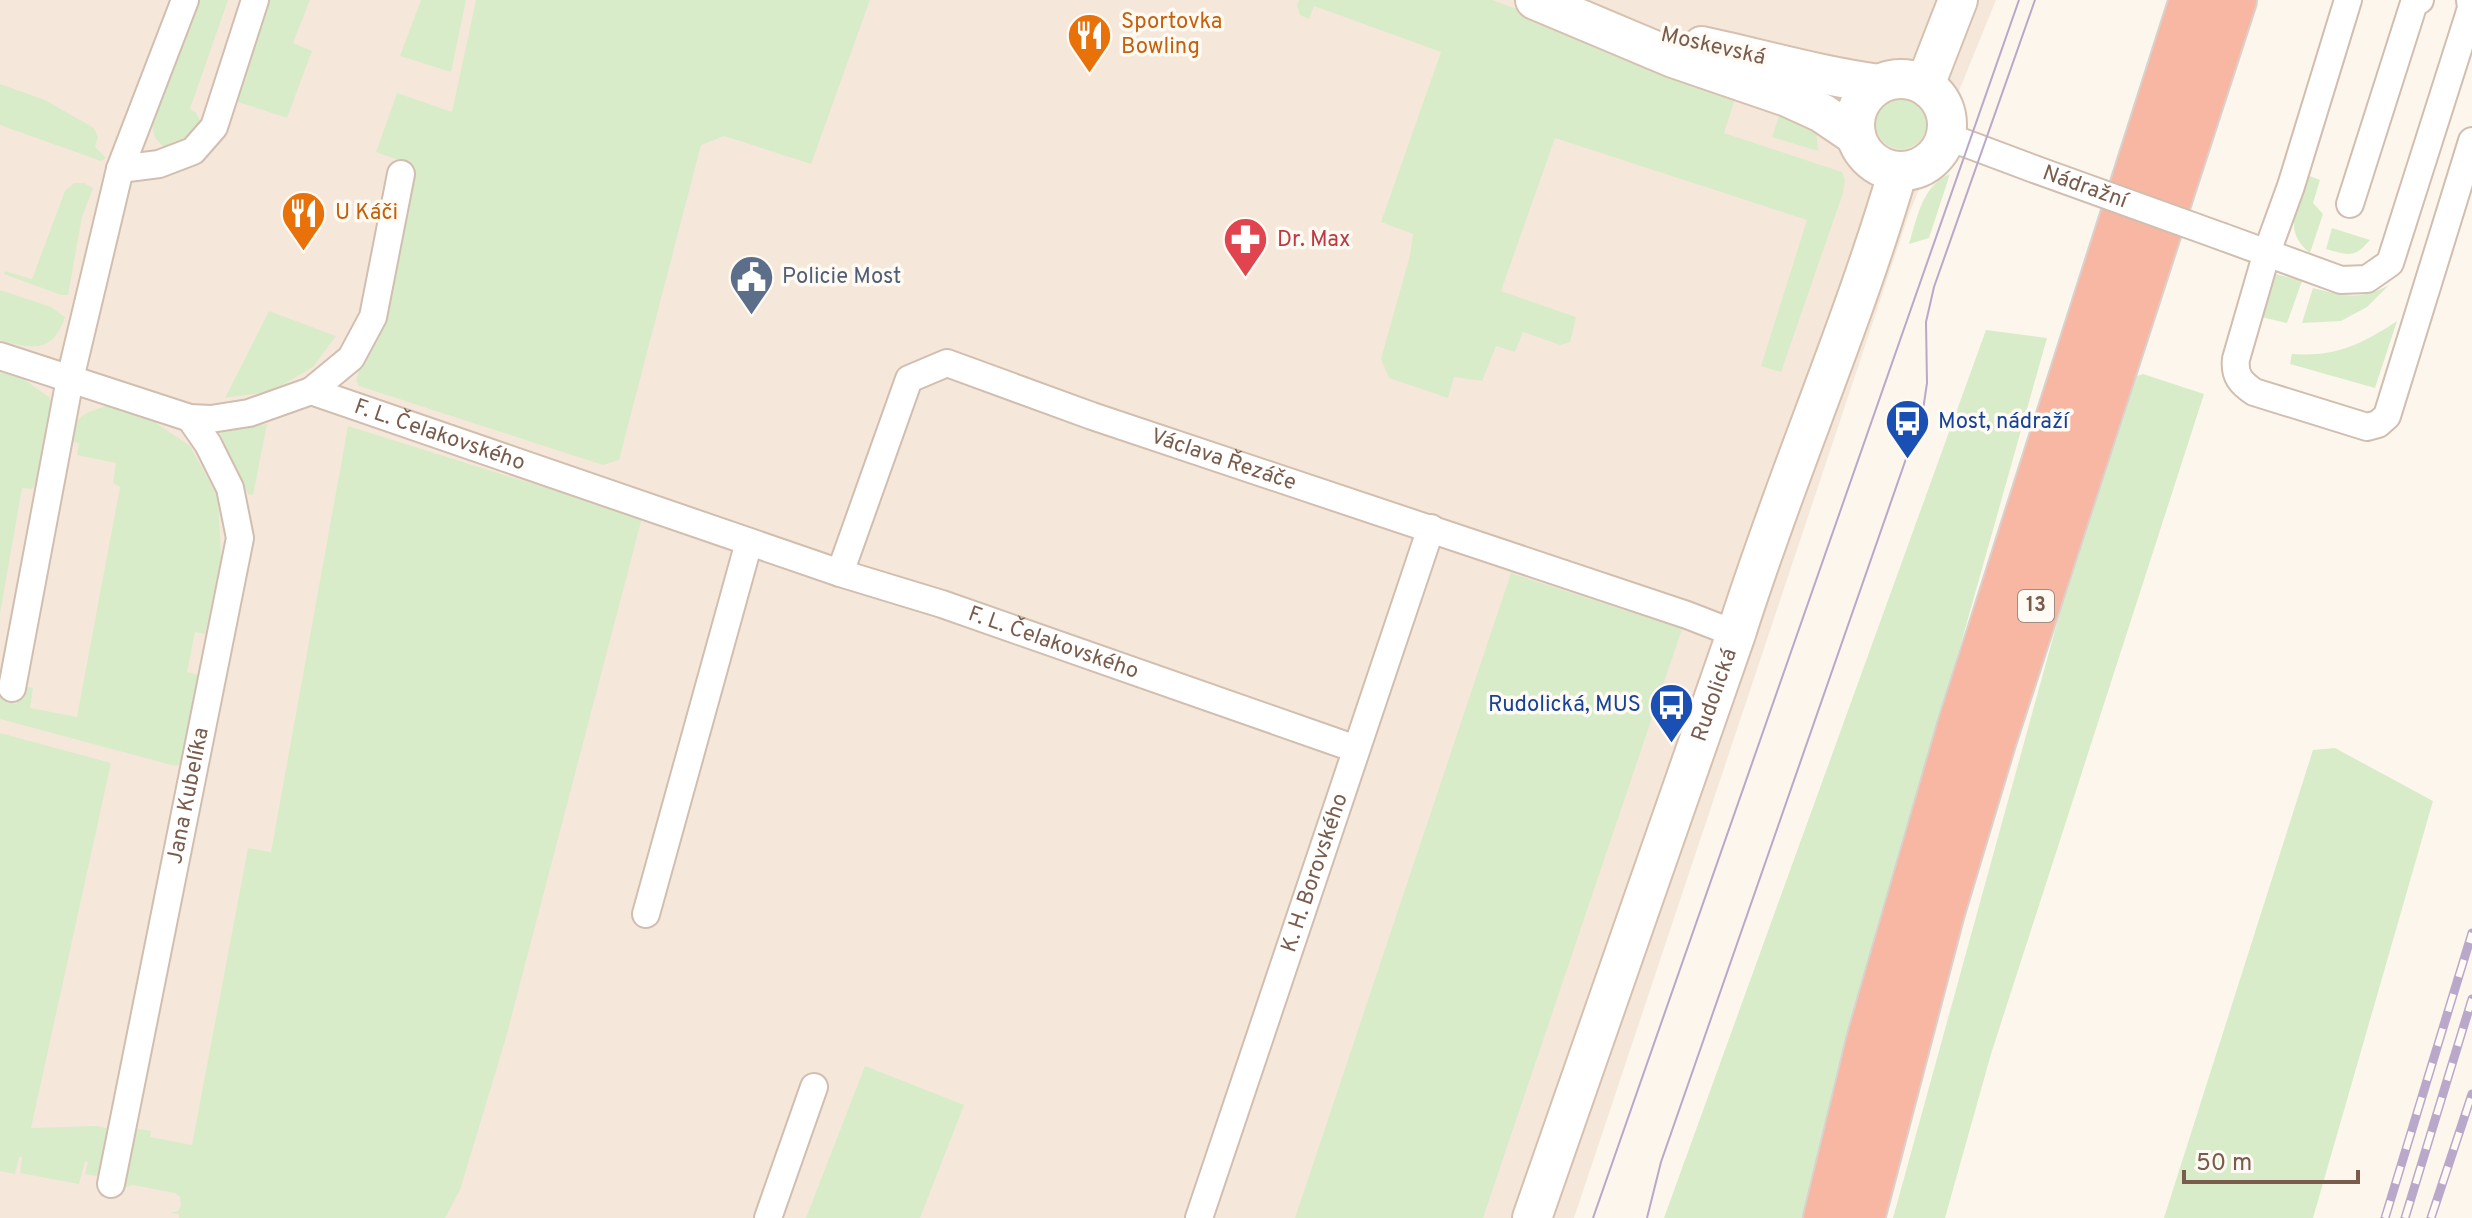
<svg xmlns="http://www.w3.org/2000/svg" width="2472" height="1218" viewBox="0 0 2472 1218" font-family="Overpass,sans-serif">
<style>
.residential{fill:#f5e8da}
.green{fill:#d8ecc9}
.lines{fill:none;stroke-linecap:round;stroke-linejoin:round}
.street-casing{stroke:#d1beb0;stroke-width:30}
.secondary-casing{stroke:#d6c0b0;stroke-width:42}
.highway-casing{stroke:#dad1cd;stroke-width:48}
.street{stroke:#fff;stroke-width:26}
.secondary{stroke:#fff;stroke-width:38}
.highway{stroke:#f7b7a3;stroke-width:44}
.tram{stroke:#b9a8c9;stroke-width:2}
.rail-casing{stroke:#b9a8c9;stroke-width:9}
.rail{stroke:#fffaf3;stroke-width:6;stroke-dasharray:18;stroke-linecap:butt}
.street-bridge-casing{stroke:#d1beb0;stroke-width:30;stroke-linecap:butt}
.street-bridge{stroke:#fff;stroke-width:26}
.labels{text-anchor:middle;dominant-baseline:central;stroke-width:7;stroke-linejoin:round;paint-order:stroke}
.shield{fill:#fffaf3;stroke:#a28b7f;stroke-width:2}
.shield-label{font-size:20px;font-weight:bold;fill:#7a5c4d}
.food-label{font-size:22px;fill:#c56008;stroke:#fffaf3;text-anchor:start}
.street-label{font-size:22px;fill:#7a5c4d;stroke:#fffaf3}
.health-label{font-size:22px;fill:#be3a42;stroke:#fffaf3;text-anchor:start}
.service-label{font-size:22px;fill:#4e5e75;stroke:#fffaf3;text-anchor:start}
.transit-label{font-size:22px;fill:#164399;stroke:#fffaf3;text-anchor:start}
</style>
<rect width="100%" height="100%" fill="#fdf6ec"/>
<!-- residential -->
<path class="residential" d="M0,0H1996L1909,214L1574,1218H0Z"/>
<!-- green -->
<g class="green">
<path d="M199,0H228L190,109L196,113L202,124L183,143L164,147L155,138L151,121Z"/>
<path d="M270,0H310L293,43L312,51L287,118L235,101Z"/>
<path d="M421,0H466L451,72L400,56Z"/>
<path d="M476,0H870L811,164L724,136L701,145L619,460L603,465L359,386L356,380L361,364L380,330L414,166L376,152L397,93L452,112Z"/>
<path d="M1299,0H1492L1635,52L1735,99L1724,133L1842,172L1845,180L1843,193L1781,372L1761,366L1807,220L1555,138L1501,291L1576,317L1570,342L1560,345L1523,332L1515,352L1496,346L1482,381L1454,377L1448,398L1389,378L1381,359L1410,255L1413,234L1381,222L1441,52L1314,6L1309,19L1300,15L1297,5Z"/>
<path d="M0,84L45,100L94,128L98,137L95,147L106,158L101,161L0,125Z"/>
<circle cx="1901" cy="124" r="25"/>
<path d="M1780,113L1816,128L1818,151L1772,137Z"/>
<path d="M1950,174L1929,238L1909,244C1917,219 1922,185 1950,174Z"/>
<path d="M2307,175L2320,180L2313,203L2323,214L2310,253C2281,230 2298,205 2307,175Z"/>
<path d="M74,183H84L93,188L82,217L68,295H61L4,274L5,271L32,279L65,191Z"/>
<path d="M2332,228L2370,240C2354,259 2348,255 2326,249Z"/>
<path d="M2276,274L2302,281L2287,323L2261,317Z"/>
<path d="M2389,285L2367,307L2341,321L2302,323L2313,288C2346,296 2358,301 2389,285Z"/>
<path d="M0,290L51,307L65,317C53,354 31,349 0,340Z"/>
<path d="M269,311L336,336L313,367L272,391L225,398Z"/>
<path d="M2397,321L2375,388L2290,364L2292,354C2335,357 2361,345 2397,321Z"/>
<path d="M1986,330L2047,338L1940,718L1804,1218H1664Z"/>
<path d="M0,372L22,378L49,397L52,406L50,452L32,489L22,488L0,614Z"/>
<path d="M2143,374L2204,394L1991,1054L1945,1218H1893L2124,380Z"/>
<path d="M112,404L136,409L190,446L218,497L221,558L205,634L195,632L187,672L198,675L181,764L175,766L0,719V677L4,690L3,701L17,704L24,669L23,686L33,688L30,708L77,717L120,487L113,483L116,463L77,455L79,443L67,441C76,413 86,413 112,404Z"/>
<path d="M267,424L253,495L248,494L219,431Z"/>
<path d="M348,426L642,518L505,1041L460,1190L445,1218H179V1214L170,1213L178,1211L181,1206L180,1197L175,1193L133,1185L126,1187L120,1195L134,1128L151,1131L150,1137L192,1145L248,848L271,852Z"/>
<path d="M1511,573L1682,629L1483,1218H1295Z"/>
<path d="M0,733L111,763L31,1128L96,1126L111,1129L103,1177L85,1174L88,1162L85,1161L79,1184L20,1173L22,1157H19L15,1174L0,1171Z"/>
<path d="M2335,748L2433,801L2313,1218H2164L2313,750Z"/>
<path d="M865,1066L964,1105L920,1218H806Z"/>
</g>
<g class="lines">
<defs>
<g id="street">
<path d="M2348,0L2291,186L2267,252L2236,359C2234,376 2241,383 2254,392L2367,427L2378,424L2387,416L2472,141"/>
<path d="M1946,136L2034,169"/>
<path d="M120,169L159,164L193,151L214,127L255,0"/>
<path d="M2350,204L2414,3L2420,0"/>
<path d="M2223,237L2341,280L2367,279L2390,263L2467,21L2471,8L2470,0"/>
<path d="M0,356L190,418L211,419L249,413L311,391L351,358L373,317L401,174"/>
<path id="s1" d="M311,391L840,573L942,604L1356,749"/>
<path id="s2" d="M840,573L909,379L947,363L1092,416L1687,615L1736,634"/>
<path d="M12,688L70,379L120,169L185,0"/>
<path d="M646,914L749,542"/>
<path id="s3" d="M111,1184L240,538L230,488L208,444L190,418"/>
<path d="M768,1218L814,1087"/>
<path id="s4" d="M1199,1218L1431,528"/>
</g>
<g id="secondary">
<path d="M1535,0L1673,58L1787,97L1822,113L1856,136"/>
<path d="M1702,46C1762,59 1819,76 1879,84"/>
<circle cx="1901" cy="125" r="46"/>
<path d="M1925,85L1958,0"/>
<path id="s5" d="M1532,1218L1736,634C1785,478 1852,328 1898,171"/>
</g>
<g id="highway">
<path d="M1826,1218L1870,1037L1961,723L2192,0"/>
<path d="M1862,1218L1942,912L1994,739L2234,0"/>
</g>
</defs>
<!-- street casing -->
<use href="#street" class="street-casing"/>
<!-- secondary casing -->
<use href="#secondary" class="secondary-casing"/>
<!-- highway casing -->
<use href="#highway" class="highway-casing"/>
<!-- street -->
<use href="#street" class="street"/>
<!-- secondary -->
<use href="#secondary" class="secondary"/>
<!-- highway -->
<use href="#highway" class="highway"/>
<!-- tram -->
<g class="tram">
<path d="M1593,1218L2019,0"/>
<path d="M1647,1218L1661,1162L1923,410L1927,383L1926,322L1934,287L2035,0"/>
</g>
<defs>
<g id="rail">
<path d="M2385,1218L2472,933"/>
<path d="M2405,1218L2472,999"/>
<path d="M2431,1218L2472,1094"/>
</g>
</defs>
<!-- rail casing -->
<use href="#rail" class="rail-casing"/>
<!-- rail -->
<use href="#rail" class="rail"/>
<defs>
<g id="street-bridge">
<path id="s6" d="M2034,169L2223,237"/>
</g>
</defs>
<!-- street-bridge casing -->
<use href="#street-bridge" class="street-bridge-casing"/>
<!-- street-bridge -->
<use href="#street-bridge" class="street-bridge"/>
</g>
<!-- icons -->
<defs>
<symbol id="restaurant-pin" viewBox="-11 -11 22 30"><path d="M0 17L-7.5 6A9.5 9.5 0 1 1 7.5 6Z" fill="#e8710a" stroke="#fffaf3"/><path d="M-5-6h1v4h1v-4h1v4h1v-4h1v5L-1.5 .5V6h-2V.5L-5-1ZM5-6V6H3V1.5H1.5Q1.5-4 5-6Z" fill="#fff"/></symbol>
<symbol id="pharmacy-pin" viewBox="-11 -11 22 30"><path d="M0 17L-7.5 6A9.5 9.5 0 1 1 7.5 6Z" fill="#e0444e" stroke="#fffaf3"/><path d="M-2-6h4v4h4v4h-4v4h-4v-4h-4v-4h4Z" fill="#fff"/></symbol>
<symbol id="civic-pin" viewBox="-11 -11 22 30"><path d="M0 17L-7.5 6A9.5 9.5 0 1 1 7.5 6Z" fill="#5c6f8a" stroke="#fffaf3"/><path d="M-.6-6.5H3V-4.5H.6V-3L4-1V1h2V6H-6V1h2V-1L-.6-3ZM-1.2 2.5V6h2.4V2.5Z" fill="#fff"/></symbol>
<symbol id="bus-pin" viewBox="-11 -11 22 30"><path d="M0 17L-7.5 6A9.5 9.5 0 1 1 7.5 6Z" fill="#1a4fb4" stroke="#fffaf3"/><path d="M-5-6H5V4H4V6H2V4H-2V6H-4V4H-5ZM-3.5-4V0h7V-4ZM-3.5 1.2v1.5H-2V1.2ZM2 1.2v1.5H3.5V1.2Z" fill="#fff"/></symbol>
</defs>
<g fill-rule="evenodd">
<use href="#restaurant-pin" x="1064" y="10" width="51" height="69"/>
<use href="#restaurant-pin" x="278" y="188" width="51" height="69"/>
<use href="#pharmacy-pin" x="1220" y="214" width="51" height="69"/>
<use href="#civic-pin" x="726" y="252" width="51" height="69"/>
<use href="#bus-pin" x="1882" y="396" width="51" height="69"/>
<use href="#bus-pin" x="1646" y="680" width="51" height="69"/>
</g>
<g class="labels">
<!-- shield labels -->
<rect class="shield" x="2018" y="590" width="36" height="32" rx="6"/>
<g class="shield-label">
<text x="2036" y="606">13</text>
</g>
<!-- food labels -->
<g class="food-label">
<text x="1121" y="22">Sportovka<tspan x="1121" dy="25">Bowling</tspan></text>
<text x="335" y="213">U Káči</text>
</g>
<!-- street labels -->
<g class="street-label">
<text transform="translate(1713 47) rotate(13)">Moskevská</text>
<text stroke="none"><textPath href="#s6" startOffset="54">Nádražní</textPath></text>
<text stroke="none"><textPath href="#s1" startOffset="136">F. L. Čelakovského</textPath></text>
<text stroke="none"><textPath href="#s2" startOffset="540">Václava Řezáče</textPath></text>
<text stroke="none"><textPath href="#s1" startOffset="784">F. L. Čelakovského</textPath></text>
<text stroke="none"><textPath href="#s5" startOffset="554">Rudolická</textPath></text>
<text stroke="none"><textPath href="#s3" startOffset="396">Jana Kubelíka</textPath></text>
<text stroke="none"><textPath href="#s4" startOffset="364">K. H. Borovského</textPath></text>
</g>
<!-- health labels -->
<g class="health-label">
<text x="1277" y="240">Dr. Max</text>
</g>
<!-- service labels -->
<g class="service-label">
<text x="782" y="277">Policie Most</text>
</g>
<!-- transit labels -->
<g class="transit-label">
<text x="1938" y="422">Most, nádraží</text>
<text x="1641" y="705" text-anchor="end">Rudolická, MUS</text>
</g>
</g>
<!-- scale -->
<path d="M2184 1170v12h174v-12" fill="none" stroke="#7a5c4d" stroke-width="4"/>
<text x="2196" y="1170" font-size="24" fill="#7a5c4d" stroke="#fffaf3" stroke-width="6" paint-order="stroke">50 m</text>
</svg>
